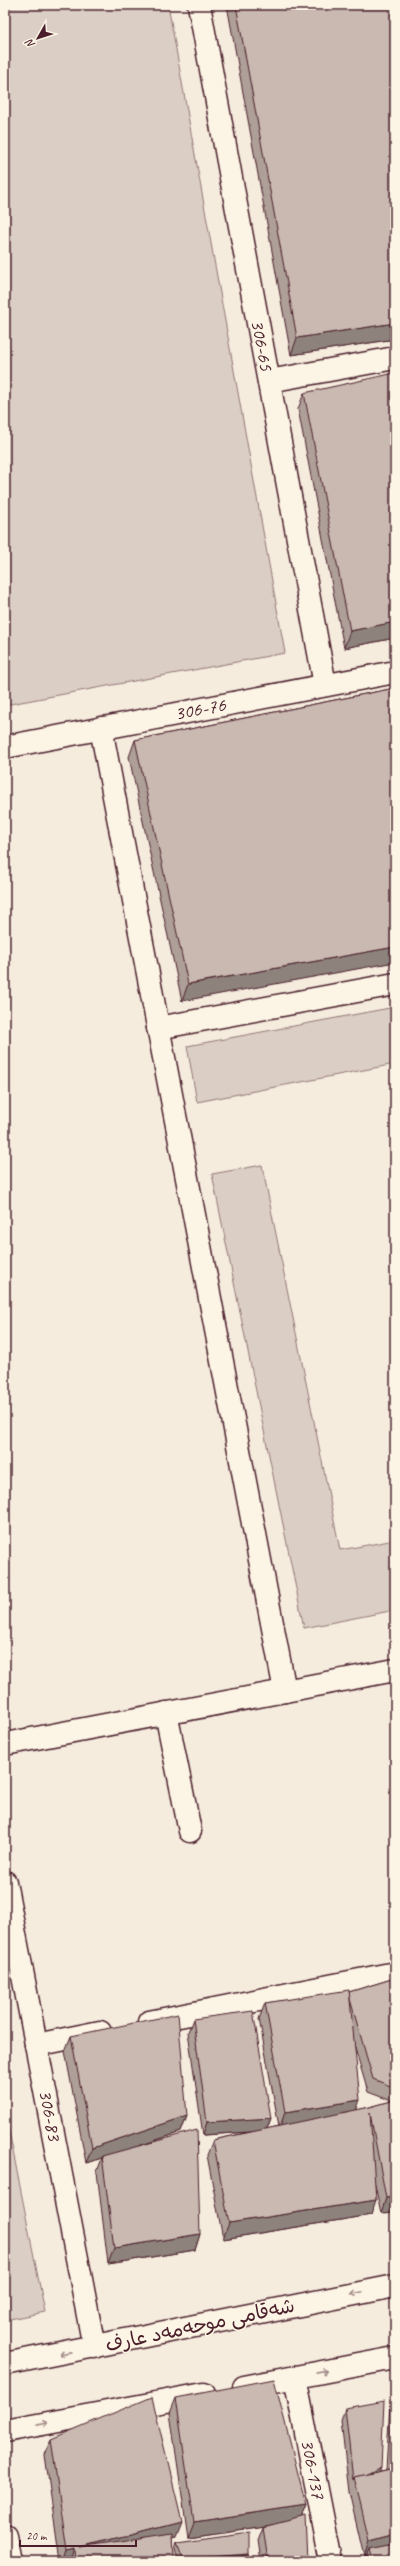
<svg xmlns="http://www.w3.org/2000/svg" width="400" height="2566" viewBox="0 0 400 2566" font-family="Caveat,'Playpen Sans Arabic',sans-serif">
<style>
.green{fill:#dbcec4;stroke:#927678}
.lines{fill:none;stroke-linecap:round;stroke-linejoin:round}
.minor-casing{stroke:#4a1f2b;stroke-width:25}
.minor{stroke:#fcf5e5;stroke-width:22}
.wall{fill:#ae9f98;stroke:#4a1f2b;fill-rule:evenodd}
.shaded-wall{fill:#8d827c;stroke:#4a1f2b}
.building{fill:#cab9b1;stroke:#4a1f2b}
.oneway{stroke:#a38a88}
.labels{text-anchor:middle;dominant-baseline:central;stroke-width:3;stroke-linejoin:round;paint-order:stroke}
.street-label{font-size:20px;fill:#4a1f2b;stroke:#fcf5e5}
</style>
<rect width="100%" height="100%" fill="#f5ecde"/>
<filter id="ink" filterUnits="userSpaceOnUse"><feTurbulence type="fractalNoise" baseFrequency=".025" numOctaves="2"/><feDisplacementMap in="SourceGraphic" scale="8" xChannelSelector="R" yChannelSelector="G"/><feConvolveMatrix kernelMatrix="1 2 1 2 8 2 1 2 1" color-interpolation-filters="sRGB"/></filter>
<g filter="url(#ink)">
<!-- green -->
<g class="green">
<path d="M5,5H168L285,653L5,705Z"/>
<path d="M395,1007V1064L197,1102L187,1046Z"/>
<path d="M262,1165L340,1550L395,1540V1610L304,1628L212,1174Z"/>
<path d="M5,2111L45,2312L5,2320Z"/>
</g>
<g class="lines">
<defs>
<g id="minor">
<path d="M199,5L325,685"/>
<path d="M269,381L395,358"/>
<path d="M101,728L285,1691"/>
<path d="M5,747L395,672"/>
<path d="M158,1028L395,984"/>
<path d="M166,1713L190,1831"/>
<path d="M5,1744L395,1670"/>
<path d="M5,1882L94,2347"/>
<path d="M149,2022L395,1973"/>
<path d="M36,2045L100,2032"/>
<path d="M5,2364L395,2286"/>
<path d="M295,2377L331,2561"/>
<path d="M244,2387L395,2358"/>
<path d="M5,2431L204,2394"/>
<path d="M5,2536L10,2561"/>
</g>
</defs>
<!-- minor casing -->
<use href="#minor" class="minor-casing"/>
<!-- minor -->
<use href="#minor" class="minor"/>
</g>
<!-- wall -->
<g class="wall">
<path d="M227,5H395V339L291,355Z"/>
<path d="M304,393L395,638L344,648L298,409Z"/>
<path d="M395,688L182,1001L129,757L135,740Z"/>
<path d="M395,1978V2212L381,2213L375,2185L371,2215L223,2239L207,2155L213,2140L251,2132L203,2135L188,2032L193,2019L271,2118L267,2129L279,2126L259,2019L265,2003L349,1992ZM354,2045L368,2092L392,2101L370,2107L357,2110Z"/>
<path d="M71,2036L187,2116L181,2132L132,2148L200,2234L195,2250L108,2264L97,2172L102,2158L86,2163L65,2051Z"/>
<path d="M395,2391V2561H365L366,2556L364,2557L349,2492L341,2421L345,2408L379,2471L386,2470L390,2404Z"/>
<path d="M176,2398L306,2505L301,2518L308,2561H261L258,2540L263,2527L270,2525L188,2537L170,2413Z"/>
<path d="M51,2439L176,2536L173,2537L174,2561H60L45,2455Z"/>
<path d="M177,2542L249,2554L250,2561H178L175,2549Z"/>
</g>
<!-- shaded-wall -->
<g class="shaded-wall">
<path d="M395,323V339L291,355L297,338Z"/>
<path d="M395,622V638L344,648L350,631Z"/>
<path d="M395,947V962L182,1001L188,984Z"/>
<path d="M360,2100L354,2116L280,2127L285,2112Z"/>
<path d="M187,2116L181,2132L102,2158V2156V2158L86,2163L92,2148Z"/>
<path d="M271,2118L266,2131L203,2135L207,2122Z"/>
<path d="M395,2197V2212L381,2213L386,2198Z"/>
<path d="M376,2200L371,2215L223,2239L229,2223Z"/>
<path d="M200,2234L195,2250L108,2264L114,2248Z"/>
<path d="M381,2467L376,2480L355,2479Z"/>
<path d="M306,2505L300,2521L188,2537L194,2522Z"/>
<path d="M182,2521L176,2536L81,2561V2547Z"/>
<path d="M395,2534V2548L369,2549L366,2556L364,2557L369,2541Z"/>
<path d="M76,2548L71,2561H63L67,2550Z"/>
<path d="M249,2554L246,2561H182L183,2559Z"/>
</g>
<!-- building -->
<g class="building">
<path d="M236,5H395V323L297,338Z"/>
<path d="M395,373V622L350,631L304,393Z"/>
<path d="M395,688V947L188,984L135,740Z"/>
<path d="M395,1978V2088L373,2079L350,1999L349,1992Z"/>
<path d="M349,1990L360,2100L285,2112L265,2003Z"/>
<path d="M253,2011L271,2118L207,2122L193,2019Z"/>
<path d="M178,2014L187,2116L92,2148L71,2036Z"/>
<path d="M395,2100V2197L386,2198L370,2113L376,2200L229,2223L213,2140L370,2107Z"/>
<path d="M197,2130L200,2234L114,2248L102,2156Z"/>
<path d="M274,2379L306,2505L194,2522L176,2398Z"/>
<path d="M395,2391V2458H390Z"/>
<path d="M152,2397L182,2521L81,2547L173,2533L174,2561H77L76,2548L67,2550L51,2439Z"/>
<path d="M384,2401L381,2467L365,2475L354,2477L353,2480L345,2408Z"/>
<path d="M395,2468V2534L369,2541L354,2477Z"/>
<path d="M306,2516L308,2561H268L263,2527Z"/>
<path d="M249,2532V2554L183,2559L177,2542Z"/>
<path d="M395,2544V2561H372L369,2549Z"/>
<path d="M249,2554L250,2561H230Z"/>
</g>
<!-- one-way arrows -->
<defs><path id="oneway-shaft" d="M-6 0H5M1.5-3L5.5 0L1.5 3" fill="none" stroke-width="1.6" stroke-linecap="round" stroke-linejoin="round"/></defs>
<g class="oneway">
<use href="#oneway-shaft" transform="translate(357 2293) rotate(168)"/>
<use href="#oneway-shaft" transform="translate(65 2353) rotate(169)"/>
<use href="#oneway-shaft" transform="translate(322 2372) rotate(-11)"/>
<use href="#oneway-shaft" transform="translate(43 2424) rotate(-11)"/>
</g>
</g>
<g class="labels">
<!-- street labels -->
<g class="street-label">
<text transform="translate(262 345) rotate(79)">306-65</text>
<text transform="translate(200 709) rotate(-11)">306-76</text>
<text transform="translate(50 2115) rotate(79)">306-83</text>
<text transform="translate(200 2325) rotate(-12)">شەقامی موحەمەد عارف</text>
<text transform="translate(313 2469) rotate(79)">306-137</text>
</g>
</g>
<!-- margin -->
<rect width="400" height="2566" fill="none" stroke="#fcf5e5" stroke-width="20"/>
<rect x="10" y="10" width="380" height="2546" fill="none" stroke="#4a1f2b" stroke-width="1.5" filter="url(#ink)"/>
<!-- north arrow -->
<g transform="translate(38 38) rotate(231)" stroke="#fcf5e5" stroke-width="3" paint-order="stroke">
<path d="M0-3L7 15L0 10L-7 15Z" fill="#4a1f2b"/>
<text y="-6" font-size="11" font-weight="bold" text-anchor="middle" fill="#4a1f2b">N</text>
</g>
<!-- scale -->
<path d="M20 2540v6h116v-6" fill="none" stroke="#4a1f2b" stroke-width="2"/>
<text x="26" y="2540" font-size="12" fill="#4a1f2b" stroke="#fcf5e5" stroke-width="3" paint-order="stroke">20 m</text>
</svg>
